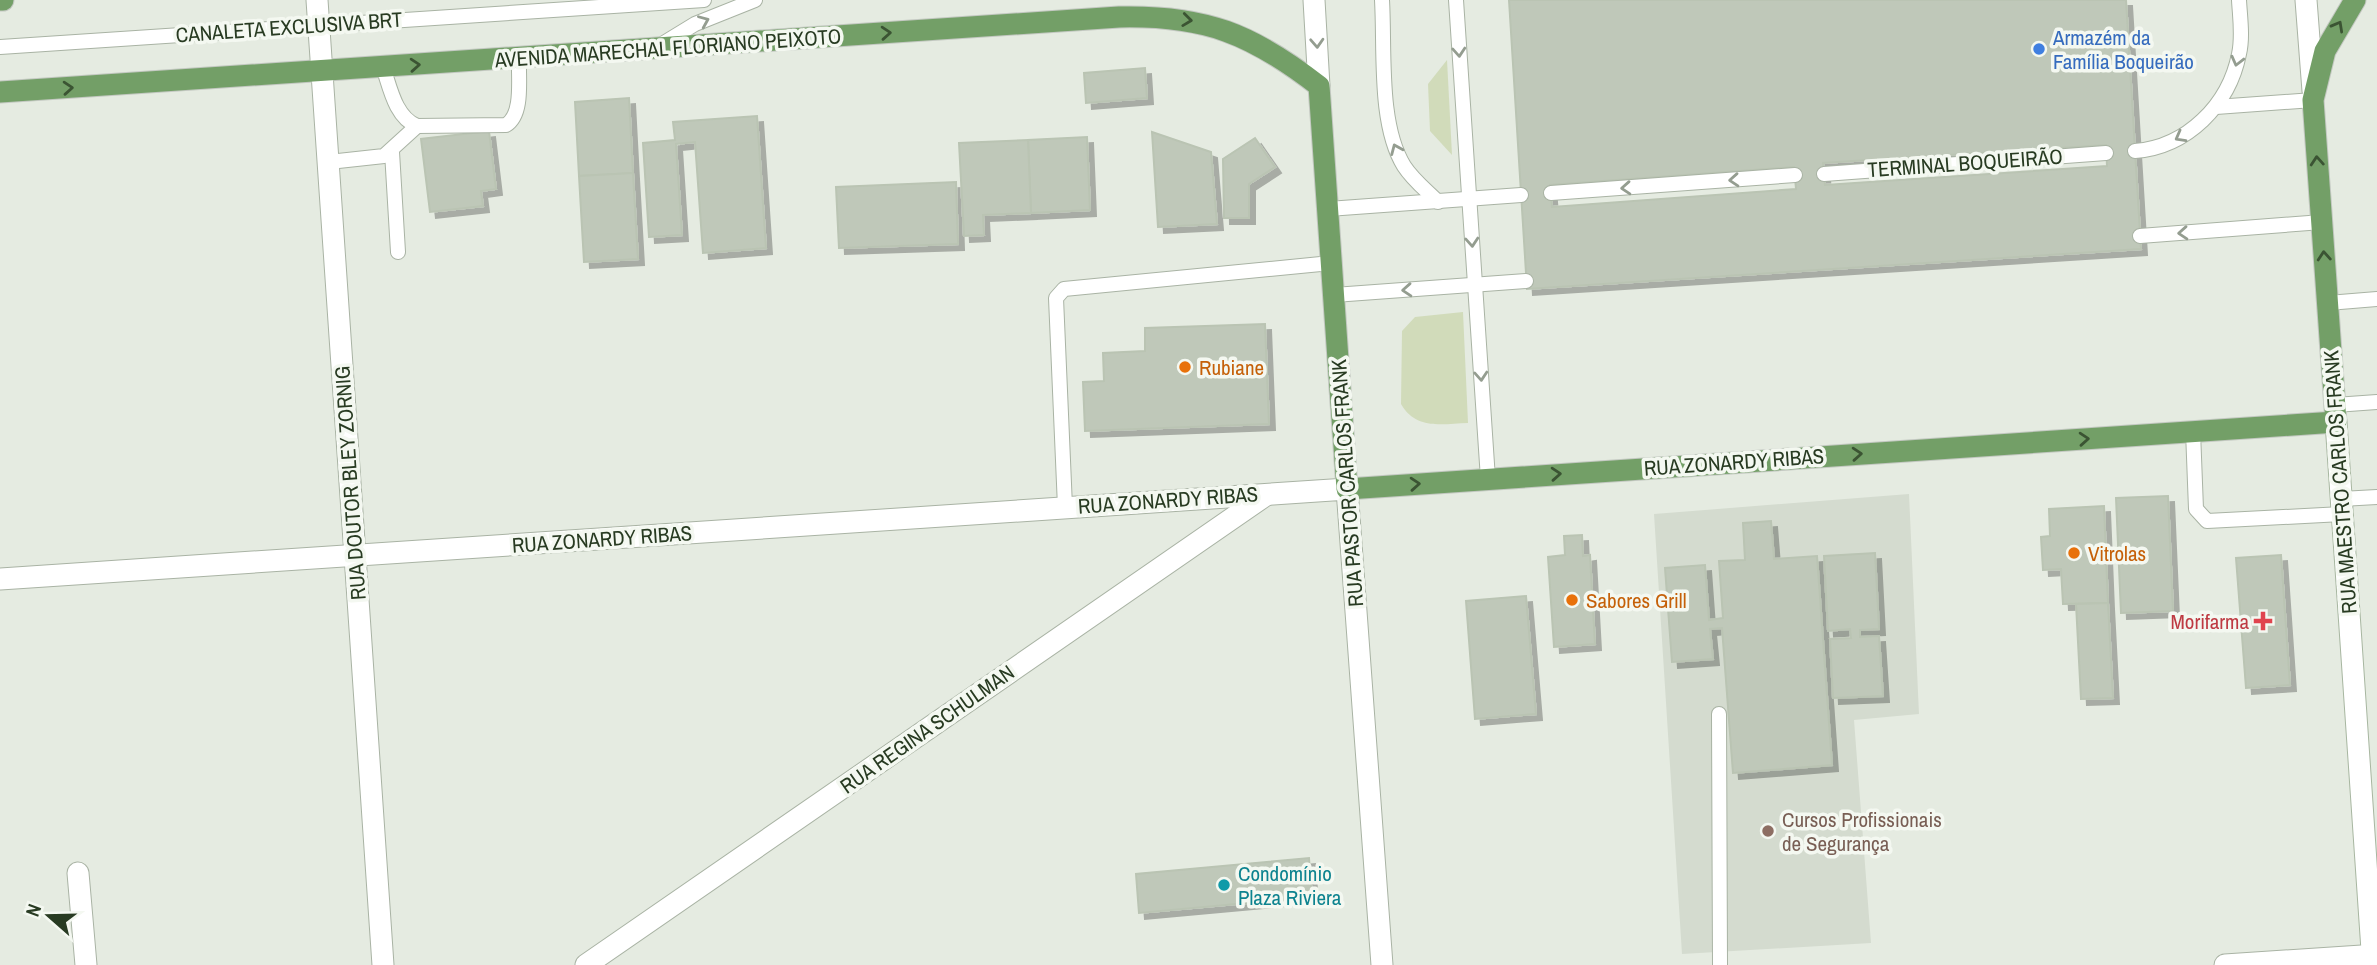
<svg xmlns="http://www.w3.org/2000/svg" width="2377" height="965" viewBox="0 0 2377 965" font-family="'Archivo Narrow',sans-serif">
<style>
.built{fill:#d4dbcf}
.green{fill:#d1dbba}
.building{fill:#bfc8b9;stroke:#bac4b3;stroke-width:2;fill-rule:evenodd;filter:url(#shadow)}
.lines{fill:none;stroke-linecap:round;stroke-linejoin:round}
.service-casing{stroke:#a9b3a4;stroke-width:16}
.minor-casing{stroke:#a9b3a4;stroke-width:23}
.tertiary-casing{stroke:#a9b3a4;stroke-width:23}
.secondary-casing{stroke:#a7b6a0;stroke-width:23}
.primary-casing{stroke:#c3c8c1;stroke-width:23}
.service{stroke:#fff;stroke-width:14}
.minor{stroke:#fff;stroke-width:21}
.tertiary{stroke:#fff;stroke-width:21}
.secondary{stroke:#fff;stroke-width:21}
.primary{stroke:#739f67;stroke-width:21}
.oneway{stroke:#3b5433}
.oneway2{stroke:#949d90}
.shop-dot{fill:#3f7fe0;stroke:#f4f8f1;stroke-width:2.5}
.food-dot{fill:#e8710a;stroke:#f4f8f1;stroke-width:2.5}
.health-dot{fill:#e0444e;stroke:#f4f8f1;stroke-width:2.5}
.education-dot{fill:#8d6e63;stroke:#f4f8f1;stroke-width:2.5}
.culture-dot{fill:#0f9aa8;stroke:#f4f8f1;stroke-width:2.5}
.labels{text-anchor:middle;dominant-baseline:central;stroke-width:7;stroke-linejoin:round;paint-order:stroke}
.street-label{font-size:21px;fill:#283b22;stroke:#f4f8f1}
.shop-label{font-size:21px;fill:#366cbe;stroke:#f4f8f1;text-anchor:start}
.food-label{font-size:21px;fill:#c56008;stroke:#f4f8f1;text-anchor:start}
.health-label{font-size:21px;fill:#be3a42;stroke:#f4f8f1;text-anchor:end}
.education-label{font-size:21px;fill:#785e54;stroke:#f4f8f1;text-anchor:start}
.culture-label{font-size:21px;fill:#0d838f;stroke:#f4f8f1;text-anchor:start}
</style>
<defs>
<filter id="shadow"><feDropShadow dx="6" dy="6" stdDeviation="0" flood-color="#0004"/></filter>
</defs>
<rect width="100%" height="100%" fill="#e5ebe1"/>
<!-- built -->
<path class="built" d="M1909,494L1919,714L1854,720L1871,943L1682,954L1654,514Z"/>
<!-- green -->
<g class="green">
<path d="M1447,60L1452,155L1430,131L1428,84Z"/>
<path d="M1463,312L1468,423C1441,424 1416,430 1401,404L1402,331L1415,317Z"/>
</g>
<!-- building -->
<g class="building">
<path d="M1509,0H2126L2141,249L1527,289ZM2106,145L2107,166L1825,185L1823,163ZM1794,167L1796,189L1552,207L1550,185Z"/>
<path d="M1145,68L1147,98L1086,103L1084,73Z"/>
<path d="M629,98L633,173L579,176L575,102Z"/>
<path d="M757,116L766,248L703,253L695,142L676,144L682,235L649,237L643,143L675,140L673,122Z"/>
<path d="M489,131L496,189L481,191L483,206L430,212L421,139Z"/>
<path d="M1152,132L1211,152L1217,224L1158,227Z"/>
<path d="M1087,137L1090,210L1031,213L1028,140Z"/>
<path d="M1255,138L1275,167L1249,184V218H1224L1223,159Z"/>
<path d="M1028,140L1031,213L983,215L984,235L964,236L959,143Z"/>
<path d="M633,173L638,259L584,262L579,176Z"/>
<path d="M956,182L958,244L839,248L836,187Z"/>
<path d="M1265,324L1269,424L1085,431L1083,382L1104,381L1103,353L1145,351V328Z"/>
<path d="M2168,496L2173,611L2121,613L2116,498Z"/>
<path d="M2104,506L2108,603L2063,604L2061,569L2043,570L2041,537L2050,536L2049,509Z"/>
<path d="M1771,521L1774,559L1817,556L1832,765L1733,773L1722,628L1710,629L1713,659L1672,662L1665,568L1705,565L1709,620L1723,618L1719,561L1745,560L1743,523Z"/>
<path d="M1582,535L1583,556L1590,555L1595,644L1554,647L1548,557L1565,555L1564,536Z"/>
<path d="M1875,553L1879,629L1860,630V637L1879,636L1883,696L1833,698L1830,639L1851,638L1850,629L1828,631L1824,556Z"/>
<path d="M2281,555L2290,685L2246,688L2236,558Z"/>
<path d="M1526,596L1536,714L1475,719L1466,601Z"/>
<path d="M2108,603L2113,698L2081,699L2076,604Z"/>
<path d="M1309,858L1312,897L1139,913L1136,874Z"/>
</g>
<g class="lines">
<defs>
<g id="service">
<path d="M1382,0C1385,49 1378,124 1404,166C1413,180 1426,190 1438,202"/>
<path d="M1456,0L1488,479"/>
<path d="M659,46L695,24L755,0"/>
<path d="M0,47L704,0"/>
<path d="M383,67C390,87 395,117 417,126L506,125C524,114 518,77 519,58"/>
<path d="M2216,107L2313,100"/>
<path d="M2135,151C2187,147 2229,105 2239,54C2243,37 2240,18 2239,0"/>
<path d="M392,152L398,252"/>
<path d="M329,162L384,156L417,126"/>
<path d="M1824,174L2106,153"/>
<path d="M1551,193L1795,175"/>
<path d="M1328,209L1521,195"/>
<path d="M2140,236L2322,222"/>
<path d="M1334,295L1526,281"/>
<path d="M2328,303L2377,299"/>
<path d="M2335,405L2377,402"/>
<path d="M2193,431L2196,509L2207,521L2342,514"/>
<path d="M2341,499L2377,497"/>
<path d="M1065,507L1056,298L1064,289L1331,263"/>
<path d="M1719,714L1720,965"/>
</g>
<g id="minor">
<path d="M0,579L1347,489L1382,965"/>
<path d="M78,873L86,965"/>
<path d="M586,965L1266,495"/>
</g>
<g id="tertiary">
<path d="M317,0L383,965"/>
<path d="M1314,0L1319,86"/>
<path d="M2306,0L2313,91"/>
<path d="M2225,965L2377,955"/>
</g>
<path id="secondary" d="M2336,422L2373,965"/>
<g id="primary">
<path d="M0,0H3"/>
<path d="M0,92L1119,17C1205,15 1252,34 1319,86L1347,489L2336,422L2313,100L2325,51L2355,0"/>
</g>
</defs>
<!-- service casing -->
<use href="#service" class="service-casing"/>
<!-- minor casing -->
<use href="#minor" class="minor-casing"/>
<!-- tertiary casing -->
<use href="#tertiary" class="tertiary-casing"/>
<!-- secondary casing -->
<use href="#secondary" class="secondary-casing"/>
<!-- primary casing -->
<use href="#primary" class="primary-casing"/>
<!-- service -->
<use href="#service" class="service"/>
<!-- minor -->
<use href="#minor" class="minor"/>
<!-- tertiary -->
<use href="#tertiary" class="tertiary"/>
<!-- secondary -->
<use href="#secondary" class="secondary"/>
<!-- primary -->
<use href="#primary" class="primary"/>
</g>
<!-- one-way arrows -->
<defs><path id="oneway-chevron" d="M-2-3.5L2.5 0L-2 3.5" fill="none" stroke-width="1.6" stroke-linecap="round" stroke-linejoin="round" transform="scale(1.75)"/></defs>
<g class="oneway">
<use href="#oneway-chevron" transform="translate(1187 20) rotate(7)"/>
<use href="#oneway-chevron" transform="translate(2338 26) rotate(-61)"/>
<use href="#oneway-chevron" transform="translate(886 33) rotate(-4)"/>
<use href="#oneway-chevron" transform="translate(415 65) rotate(-4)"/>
<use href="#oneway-chevron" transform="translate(68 88) rotate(-4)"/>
<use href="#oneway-chevron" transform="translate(2317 161) rotate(-94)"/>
<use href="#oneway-chevron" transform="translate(2324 256) rotate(-94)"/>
<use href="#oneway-chevron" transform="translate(2084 439) rotate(-4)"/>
<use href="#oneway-chevron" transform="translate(1857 454) rotate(-4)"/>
<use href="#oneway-chevron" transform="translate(1556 474) rotate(-4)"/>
<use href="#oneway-chevron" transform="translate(1415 484) rotate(-4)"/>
</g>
<g class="oneway2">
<use href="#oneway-chevron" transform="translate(704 21) rotate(-23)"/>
<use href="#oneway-chevron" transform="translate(1317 43) rotate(87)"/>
<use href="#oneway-chevron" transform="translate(1459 52) rotate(86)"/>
<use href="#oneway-chevron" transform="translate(2237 61) rotate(104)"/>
<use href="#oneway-chevron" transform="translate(2180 137) rotate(151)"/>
<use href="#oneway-chevron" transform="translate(1396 149) rotate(-113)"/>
<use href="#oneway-chevron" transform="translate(1734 180) rotate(176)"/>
<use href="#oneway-chevron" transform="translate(1626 188) rotate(176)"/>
<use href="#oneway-chevron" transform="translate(2183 233) rotate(176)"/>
<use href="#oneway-chevron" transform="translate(1472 242) rotate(86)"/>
<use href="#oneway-chevron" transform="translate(1407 290) rotate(176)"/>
<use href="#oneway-chevron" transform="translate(1481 376) rotate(86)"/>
</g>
<!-- markers -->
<circle class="shop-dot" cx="2039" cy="49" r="7"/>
<g class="food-dot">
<circle cx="1185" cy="367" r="7"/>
<circle cx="2074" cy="553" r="7"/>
<circle cx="1572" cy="600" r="7"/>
</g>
<path class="health-dot" d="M2259.5 610.5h7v7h7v7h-7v7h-7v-7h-7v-7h7z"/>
<circle class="education-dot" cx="1768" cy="831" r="7"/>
<circle class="culture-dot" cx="1224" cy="885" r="7"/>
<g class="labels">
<!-- street labels -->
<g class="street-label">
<text transform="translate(289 27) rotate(-4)">CANALETA EXCLUSIVA BRT</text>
<text transform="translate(668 48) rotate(-4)">AVENIDA MARECHAL FLORIANO PEIXOTO</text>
<text transform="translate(1965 163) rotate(-4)">TERMINAL BOQUEIRÃO</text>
<text transform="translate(1734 462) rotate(-4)">RUA ZONARDY RIBAS</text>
<text transform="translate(2340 482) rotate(-94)">RUA MAESTRO CARLOS FRANK</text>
<text transform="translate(350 483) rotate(-94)">RUA DOUTOR BLEY ZORNIG</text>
<text transform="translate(1347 483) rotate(-94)">RUA PASTOR CARLOS FRANK</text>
<text transform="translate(1168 500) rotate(-4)">RUA ZONARDY RIBAS</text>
<text transform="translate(602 539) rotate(-4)">RUA ZONARDY RIBAS</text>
<text transform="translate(927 729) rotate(-35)">RUA REGINA SCHULMAN</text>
</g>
<!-- shop labels -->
<g class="shop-label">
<text x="2053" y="37">Armazém da<tspan x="2053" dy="24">Família Boqueirão</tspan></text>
</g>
<!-- food labels -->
<g class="food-label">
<text x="1199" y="367">Rubiane</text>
<text x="2088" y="553">Vitrolas</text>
<text x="1586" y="600">Sabores Grill</text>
</g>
<!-- health labels -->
<g class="health-label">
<text x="2249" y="621">Morifarma</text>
</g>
<!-- education labels -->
<g class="education-label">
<text x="1782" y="819">Cursos Profissionais<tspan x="1782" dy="24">de Segurança</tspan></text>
</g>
<!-- culture labels -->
<g class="culture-label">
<text x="1238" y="873">Condomínio<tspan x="1238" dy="24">Plaza Riviera</tspan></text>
</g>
</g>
<!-- north arrow -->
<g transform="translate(49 916) rotate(290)" stroke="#f4f8f1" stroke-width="5" paint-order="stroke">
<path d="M0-5L12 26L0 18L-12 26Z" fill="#283b22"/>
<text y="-10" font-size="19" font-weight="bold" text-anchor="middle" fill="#283b22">N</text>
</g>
</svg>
